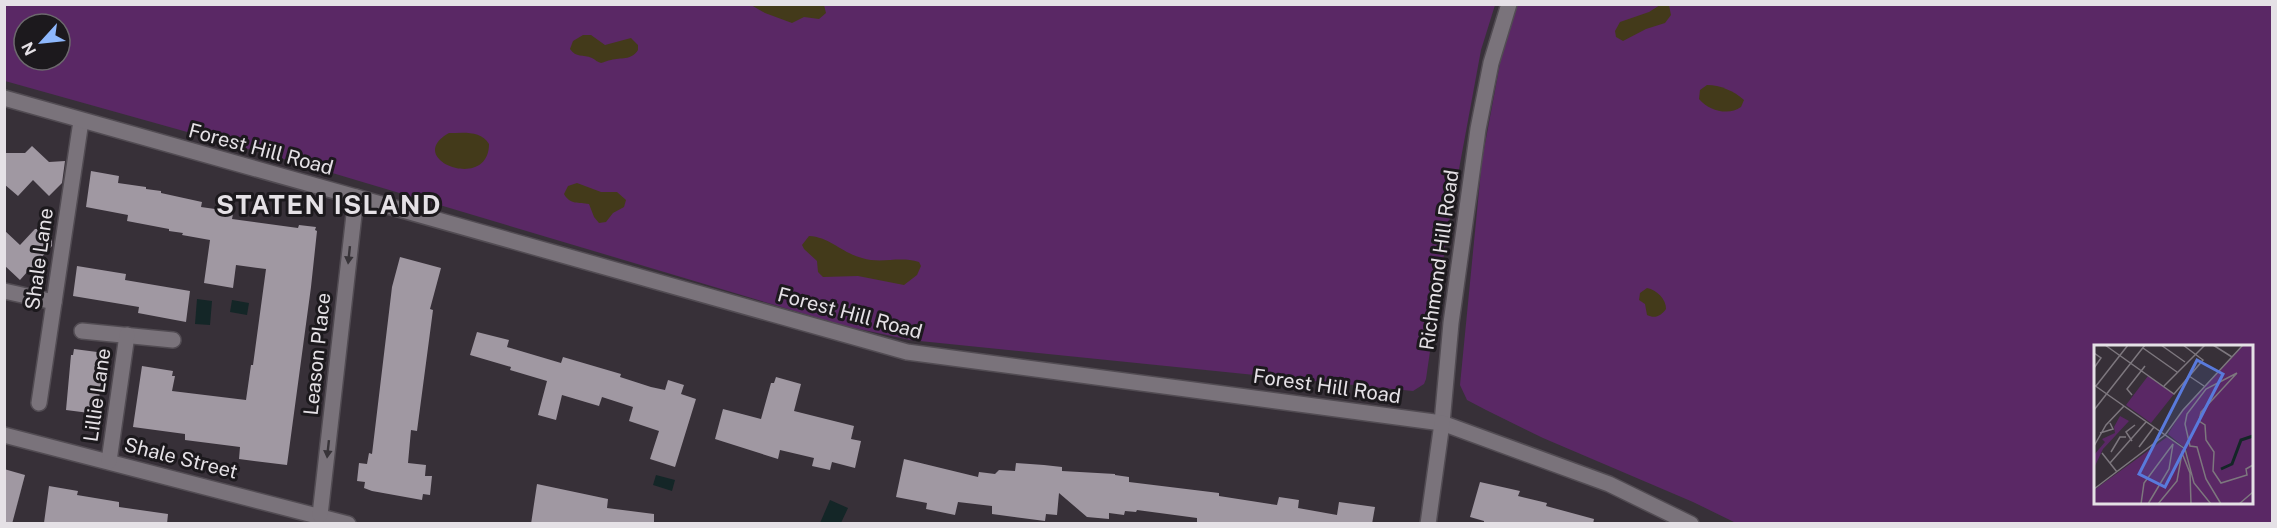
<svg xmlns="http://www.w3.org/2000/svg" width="2277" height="528" viewBox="0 0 2277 528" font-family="'Public Sans',sans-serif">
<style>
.green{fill:#5a2865;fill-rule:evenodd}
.sand{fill:#433a1a}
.water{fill:#142627}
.building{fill:#a098a2}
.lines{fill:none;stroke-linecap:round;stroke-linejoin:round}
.street-casing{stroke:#524c53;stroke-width:18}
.secondary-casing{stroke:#524c53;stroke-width:18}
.street{stroke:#7a737b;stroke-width:15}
.secondary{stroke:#7a737b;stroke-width:15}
.oneway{fill:#383439}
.labels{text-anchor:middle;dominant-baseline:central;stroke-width:6;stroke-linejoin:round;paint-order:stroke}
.street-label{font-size:20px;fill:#e5e1e6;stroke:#1c191d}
.district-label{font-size:26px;font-weight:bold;letter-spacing:1.5px;fill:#e5e1e6;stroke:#1c191d}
.inset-river{fill:none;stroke:#142627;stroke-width:3}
.inset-road{fill:none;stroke:#7d777e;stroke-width:1.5}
.view{fill:#597adc;fill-opacity:0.15;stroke:#597adc;stroke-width:3}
.inset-edge{fill:none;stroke:#e5e1e6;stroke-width:3}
</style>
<rect width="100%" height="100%" fill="#373038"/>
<!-- green -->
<g class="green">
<path d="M4,5H1495L1481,50L1447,234L1426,379L1424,384L1413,391L910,340L845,326L319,169L5,81ZM24,24H60V60H24Z"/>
<path d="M1516,5H2272V523H1736L1693,502L1543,438L1486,410L1467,400L1460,385L1482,160L1502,53ZM2096,346H2252V502H2096Z"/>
</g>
<!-- sand -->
<g class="sand">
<path d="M751,5H824L826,13L819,19L804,17L792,23L765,13Z"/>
<path d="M1660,5H1669L1671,15L1665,23L1646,29L1623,41L1616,37L1615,31L1620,22L1649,12Z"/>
<path d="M583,35H591L605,45L631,38L638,45V50C631,61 621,57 611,60C608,60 603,63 601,63C597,62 596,60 592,58C583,54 576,58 570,49L573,41Z"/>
<path d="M1707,85C1720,85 1734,91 1744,100L1741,107C1729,116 1709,111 1699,99L1700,90Z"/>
<path d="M449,133C463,133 481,130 489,144C489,193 402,159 449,133Z"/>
<path d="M577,183L601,192H617L626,200L624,207L613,213L606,222L599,223L594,217L589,204C579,202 570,205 564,194L568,186Z"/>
<path d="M809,236C830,237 842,253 862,258C881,264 899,256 919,262L921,266L917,275L904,285L858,276L823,277L818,272L817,261L804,249L802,245Z"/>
<path d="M1647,288C1657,290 1666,299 1666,309C1661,316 1655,319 1647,315L1645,304L1639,300L1640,293Z"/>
</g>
<!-- water -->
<g class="water">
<path d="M197,299L212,301L210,325L195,324Z"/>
<path d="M232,300L249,303L247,315L230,312Z"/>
<path d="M656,475L675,480L672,491L653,485Z"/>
<path d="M830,500L848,508L841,523H820Z"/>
</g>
<!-- building -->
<g class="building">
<path d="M32,146L49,162L65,161L62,183L49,196L33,180L18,196L4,184V153H25Z"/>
<path d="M91,171L119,176L118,183L146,187V189L161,191V193L202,202L201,207L229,211L228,214H233L232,219L298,228L299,225L316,227L315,230L317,231L311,287L287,465L239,459L240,447L185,440V434L133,427L142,366L173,371L172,376H175L172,391L246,400L251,365H253L266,269L236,265L233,288L204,283L210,240L182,235L183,233L169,231V229L127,221L128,215L86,207Z"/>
<path d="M35,229H52V246L37,262V270L28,271L20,280L4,265V230L20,245Z"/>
<path d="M400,257L441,268L430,309L433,310L417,431L411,430L408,463L426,465L425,476H432L430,495L423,494L422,500L372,491L364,488L365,482L357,481L359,463L367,464L369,453L372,454L392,287Z"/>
<path d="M77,266L126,274L125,280L190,291L186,322L138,313L139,307L73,296Z"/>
<path d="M477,332L509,340L507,347L561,363L563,357L621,374L620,377L651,387L665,390L668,380L684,385L681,394L696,399L675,467L650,459L659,431L629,421L633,407L602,397L599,406L562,395L556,420L538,415L547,381L510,370L511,367L470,355Z"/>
<path d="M74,349L105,353L97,414L66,410L71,355H73Z"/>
<path d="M776,377L801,384L794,411L854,426L851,439L861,441L855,468L832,462L830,470L812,466L814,458L780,450L778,459L715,439L723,409L761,419L771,383H774Z"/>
<path d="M904,459L978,477L979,472L995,474L999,470L1015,471L1016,463L1044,465L1062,467V471L1115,474V475L1129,477V482L1219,493V496L1277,505L1279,497L1299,500L1298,508L1337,515L1339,502L1375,507L1372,524H1197V518L1137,510L1136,512L1125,511L1124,515L1109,513V519L1087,517L1059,493L1057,515L1046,514L1045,521L992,514V506L958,502L955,515L926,509L927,503L896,497Z"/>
<path d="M4,469L25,475L12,524H4Z"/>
<path d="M1480,482L1520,491L1518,496L1547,503L1546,506L1594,519L1593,524H1484V521L1470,517Z"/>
<path d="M537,484L608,499L607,508L654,514V524H531Z"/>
<path d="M49,486L78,491L77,495L119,502V507L168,514L167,524L44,523Z"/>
</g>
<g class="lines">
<defs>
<g id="street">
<path d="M4,291L54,302"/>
<path d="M82,331L173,340"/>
<path d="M39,403L81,121"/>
<path d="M1442,423L1451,323L1478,129L1491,63L1509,4"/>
<path d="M4,435L348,524"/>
<path d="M109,461L127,335"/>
<path d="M320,515L356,197"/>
</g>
<g id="secondary">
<path d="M4,98L907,352L1442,423L1609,484L1691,524"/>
<path d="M1428,524L1442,423"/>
</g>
</defs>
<!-- street casing -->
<use href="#street" class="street-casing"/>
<!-- secondary casing -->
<use href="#secondary" class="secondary-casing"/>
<!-- street -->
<use href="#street" class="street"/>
<!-- secondary -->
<use href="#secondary" class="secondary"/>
</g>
<!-- one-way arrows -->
<defs><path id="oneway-solid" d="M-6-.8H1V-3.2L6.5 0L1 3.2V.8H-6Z" transform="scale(1.5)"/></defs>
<g class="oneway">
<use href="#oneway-solid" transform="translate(349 255) rotate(96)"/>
<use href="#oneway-solid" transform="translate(328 449) rotate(96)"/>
</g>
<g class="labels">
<!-- street labels -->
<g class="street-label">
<text transform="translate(261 149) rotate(15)">Forest Hill Road</text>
<text transform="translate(39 259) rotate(-82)">Shale Lane</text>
<text transform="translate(1439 260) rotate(-82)">Richmond Hill Road</text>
<text transform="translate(850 313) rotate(15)">Forest Hill Road</text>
<text transform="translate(317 354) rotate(-84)">Leason Place</text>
<text transform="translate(1327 386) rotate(8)">Forest Hill Road</text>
<text transform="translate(97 395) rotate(-82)">Lillie Lane</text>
<text transform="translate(181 458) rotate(14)">Shale Street</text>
</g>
<!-- district labels -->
<g class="district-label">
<text x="329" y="204">STATEN ISLAND</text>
</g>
</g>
<!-- overview -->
<g transform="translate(2094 345)">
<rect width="159" height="159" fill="#373038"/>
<path d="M150,0H159V159H118L100,137L92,104L74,89L89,65ZM54,31L80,49L57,78L32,60ZM26,71L35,76L9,104L0,123V110L11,97L8,94L21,88L20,82ZM73,92L91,105L98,132L117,159H0V145Z" fill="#5a2865"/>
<path class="inset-river" d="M127,124L138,119L147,95L159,91"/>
<path class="inset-road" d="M11,0L80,49L109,15L89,0M67,0L91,17M119,0L138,12M49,3L83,27M0,8L7,13L0,23M143,28L107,67L105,76L111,80L112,95L120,107L119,126L127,138L153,130L152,124L159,120M95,31L110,41M0,40L91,104L100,138L117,159M2,41L34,0M70,41L111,0M38,50L33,44L51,21M0,65L51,0M6,88L19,84L16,78M38,96L32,87L41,80M0,101L12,80L30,61M45,102L60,82M17,107L26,92H32M8,108L23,127M16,118L52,77M0,144L71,90L89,65L149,0M47,159L50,138L79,99L75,124L54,159M64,159L83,136L88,108L96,128L97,159M127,159L112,134L103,102L96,101L91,79L93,69L112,44L143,28M145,159L159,147"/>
<path class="view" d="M103,15L129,29L71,142L45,129Z"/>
<rect width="159" height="159" class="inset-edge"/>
</g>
<!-- border -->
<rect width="2277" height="528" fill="none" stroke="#e5e1e6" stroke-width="12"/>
<!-- north arrow -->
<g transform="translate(42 42) rotate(243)"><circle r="28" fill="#1c191d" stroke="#6c696d" stroke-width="1.5"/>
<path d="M0-4.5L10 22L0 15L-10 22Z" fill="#8eb8fd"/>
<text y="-9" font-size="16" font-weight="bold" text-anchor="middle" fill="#e5e1e6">N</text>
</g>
</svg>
